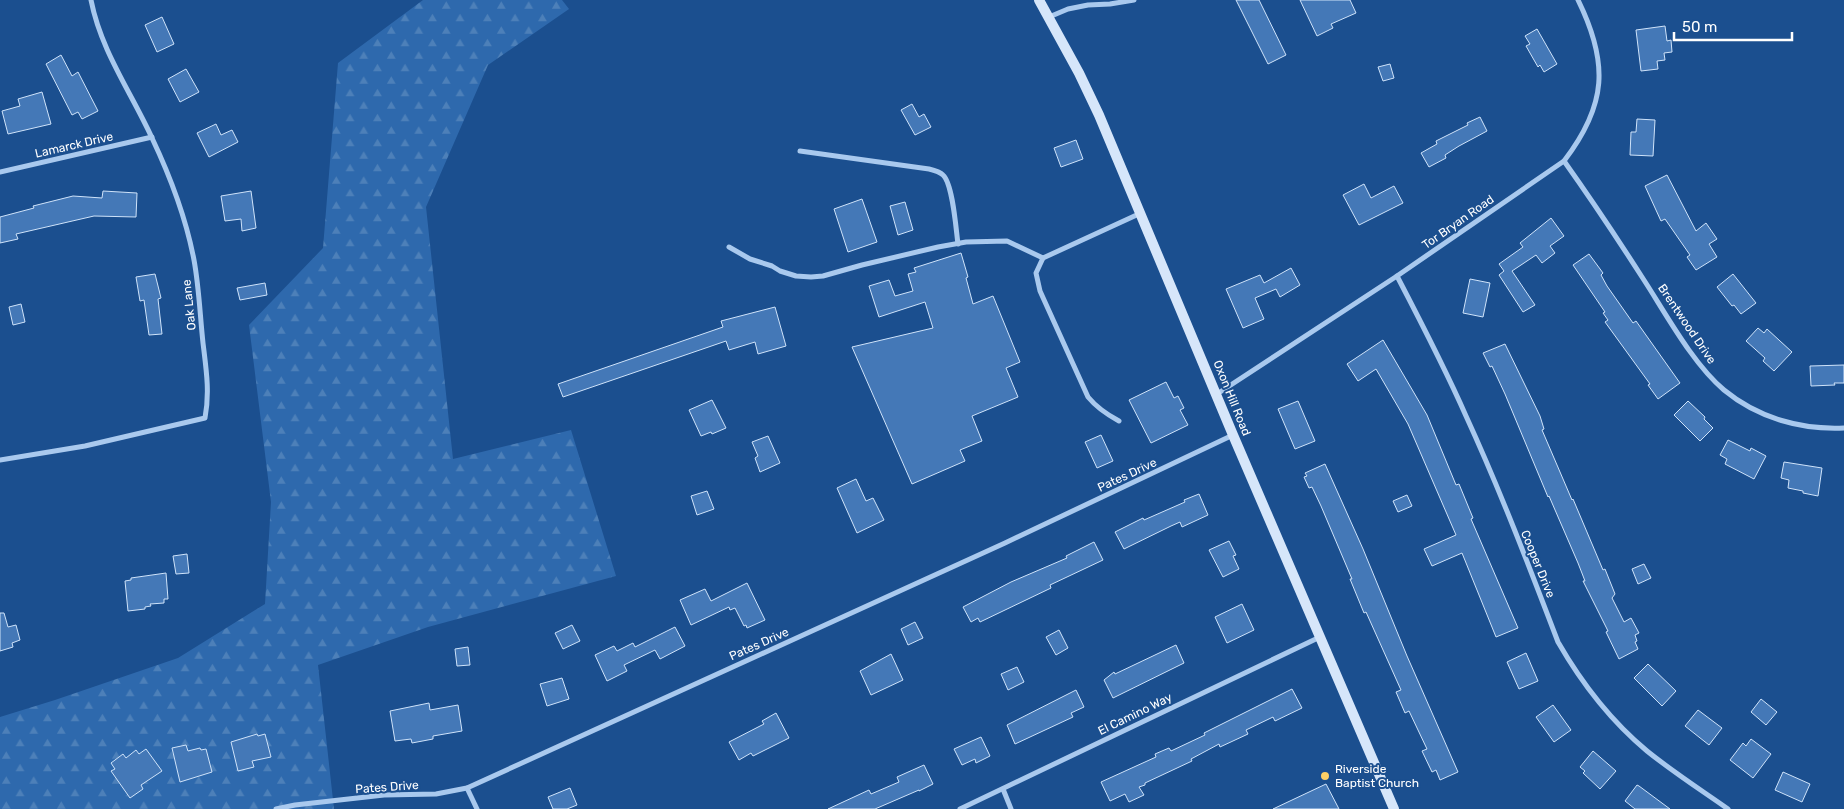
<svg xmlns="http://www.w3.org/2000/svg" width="1844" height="809" viewBox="0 0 1844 809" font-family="Rubik,sans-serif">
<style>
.forest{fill:url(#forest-firs)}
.building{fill:#4478b7;stroke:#cfe3fa}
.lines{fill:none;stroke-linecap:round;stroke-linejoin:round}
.street{stroke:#a9c9ee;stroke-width:5}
.secondary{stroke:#d6e6fa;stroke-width:10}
.poi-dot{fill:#ffd166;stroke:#1b4f8f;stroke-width:2}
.labels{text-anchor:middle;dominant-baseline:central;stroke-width:4;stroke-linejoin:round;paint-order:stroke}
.street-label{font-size:12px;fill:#fff;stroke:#1b4f8f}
.poi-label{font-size:12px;fill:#fff;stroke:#1b4f8f;text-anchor:start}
</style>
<defs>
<pattern id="forest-firs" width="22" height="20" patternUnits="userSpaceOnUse" patternTransform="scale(1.25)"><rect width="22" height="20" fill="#2e69ad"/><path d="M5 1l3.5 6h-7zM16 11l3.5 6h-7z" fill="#4d80b9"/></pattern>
</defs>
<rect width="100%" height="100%" fill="#1b4f8f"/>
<!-- forest -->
<path class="forest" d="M423,0H562L569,9L488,65L426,207L453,459L571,430L616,576L428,627L318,665L334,809H0V717L55,700L178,658L265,604L271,502L249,325L323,248L338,63Z"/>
<!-- building -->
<g class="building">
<path d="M1236,0H1259L1286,55L1268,64Z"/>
<path d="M1300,0H1350L1356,13L1331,24L1333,28L1317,36Z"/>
<path d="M162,17L174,44L157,52L145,25Z"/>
<path d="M1665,26L1667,41L1671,40L1672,52L1664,53L1665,60L1657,61L1658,69L1641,71L1636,30Z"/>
<path d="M1537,29L1557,64L1544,72L1540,65L1538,67L1526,46L1530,44L1525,36Z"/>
<path d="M61,55L72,76L78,72L98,111L82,119L78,112L72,115L46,64Z"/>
<path d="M1390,64L1394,78L1383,81L1378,67Z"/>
<path d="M186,69L199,92L180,102L168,79Z"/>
<path d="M42,92L51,124L8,134L2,111L20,106L18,99Z"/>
<path d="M912,104L919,117L924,114L931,127L915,135L901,110Z"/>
<path d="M1480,117L1487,131L1459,146L1445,155L1446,158L1429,167L1421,153L1437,144L1436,141L1468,125L1467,123Z"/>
<path d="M1637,119L1655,120L1653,156L1630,155L1631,132H1636Z"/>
<path d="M216,124L221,135L232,130L238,142L209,157L197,133Z"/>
<path d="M1076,140L1083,159L1061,167L1054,148Z"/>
<path d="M1667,175L1696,231L1706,223L1717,239L1709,244L1717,257L1696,270L1687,257L1690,255L1665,219L1661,221L1645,186Z"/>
<path d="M1364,184L1371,198L1394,186L1403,203L1359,225L1343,195Z"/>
<path d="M103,191L137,193L136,217L94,216L16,234L18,239L0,243V217L34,208L33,206L73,196L102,198Z"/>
<path d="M251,191L256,228L242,231L241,219L225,221L221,196Z"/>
<path d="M862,199L877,242L848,252L834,209Z"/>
<path d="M905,202L913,230L898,235L890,206Z"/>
<path d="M1551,218L1564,236L1550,246L1555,253L1542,263L1536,255L1512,271L1535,305L1523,312L1499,275L1504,271L1499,264L1523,247L1520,243Z"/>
<path d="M961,253L968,277L966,278L973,304L993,296L1020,362L1006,368L1018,397L972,416L982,441L960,450L965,461L912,484L852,347L933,328L925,302L879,317L869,286L889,280L895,296L913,291L908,274L916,272L914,268Z"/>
<path d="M1589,254L1603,273L1601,275L1607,286L1633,323L1636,321L1680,383L1658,399L1648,385L1650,384L1605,322L1608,320L1603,313L1605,312L1573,265Z"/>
<path d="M1291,268L1300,285L1280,297L1276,289L1255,298L1264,319L1243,328L1226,289L1260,275L1264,283Z"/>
<path d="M155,274L161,298L158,299L162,334L149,335L144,300L140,301L136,277Z"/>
<path d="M1733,274L1756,303L1741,314L1734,305L1732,306L1717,287Z"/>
<path d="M1470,279L1490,283L1483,317L1463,313Z"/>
<path d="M265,283L267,295L240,300L237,288Z"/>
<path d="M21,304L25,322L13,325L9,307Z"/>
<path d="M775,307L786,346L758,354L755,342L729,350L726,341L563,397L558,384L723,327L721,321Z"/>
<path d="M1758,328L1764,333L1767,329L1792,352L1774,371L1763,361L1765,358L1746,341Z"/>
<path d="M1383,340L1427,415L1456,485L1459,484L1473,518L1471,519L1518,628L1496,637L1462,553L1432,566L1424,549L1456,535L1408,424L1376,369L1358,381L1347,364Z"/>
<path d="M1505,344L1540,416L1544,429L1542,430L1572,500L1573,499L1603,570L1605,569L1615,594L1612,598L1624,622L1631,618L1639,633L1635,635L1637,641L1635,642L1638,649L1619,659L1606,632L1608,631L1583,581H1585L1578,563L1549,496L1548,497L1505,394L1492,366L1490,367L1483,353Z"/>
<path d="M1844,365V383H1834L1835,385L1811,386L1810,366Z"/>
<path d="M1166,382L1174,398L1178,396L1184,408L1180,410L1188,425L1151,443L1129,400Z"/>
<path d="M712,400L726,428L712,434L711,432L701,436L689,410Z"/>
<path d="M1298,401L1315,441L1295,449L1278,409Z"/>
<path d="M1688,401L1705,417L1704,419L1713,428L1700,441L1674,415Z"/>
<path d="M1101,435L1113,461L1097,468L1085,442Z"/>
<path d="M768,436L780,463L760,472L755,458L758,456L752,442Z"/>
<path d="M1728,440L1750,451L1751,448L1766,456L1754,479L1725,464L1727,459L1720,455Z"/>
<path d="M1784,462L1822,468L1818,496L1803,493V491L1788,488L1789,480L1781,478Z"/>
<path d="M1325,464L1363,549L1407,656L1458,772L1440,780L1436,770L1432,772L1422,751L1427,749L1409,711L1405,713L1396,692L1401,690L1366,612L1364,613L1350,579H1352L1321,506L1312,487L1309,488L1304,477L1307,476L1305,473Z"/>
<path d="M856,479L866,501L873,498L884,520L857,533L837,488Z"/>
<path d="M707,491L714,509L697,515L691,496Z"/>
<path d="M1199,494L1208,515L1182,527L1180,522L1171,526L1124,549L1115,532L1143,518L1144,520L1185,502L1184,500Z"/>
<path d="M1407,495L1412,506L1398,512L1393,501Z"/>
<path d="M1229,541L1236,555L1233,556L1239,569L1223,577L1209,550Z"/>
<path d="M1094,542L1103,560L1050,585L1051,588L980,622L978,618L971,622L963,607L1011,582L1067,558L1066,556Z"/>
<path d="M187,554L189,573L176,574L173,556Z"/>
<path d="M1644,564L1651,578L1638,584L1632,569Z"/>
<path d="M166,573L168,599H164V603L150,604L151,606L145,607V609L128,611L125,581L131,580V578Z"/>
<path d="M747,583L765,620L747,628L746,625L744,626L735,608L730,610L729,607L691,625L680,600L705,589L711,601Z"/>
<path d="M1242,604L1254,630L1227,643L1215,617Z"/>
<path d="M0,613H4L8,627L16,625L20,640L12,643L13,647L0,651Z"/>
<path d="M915,622L923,638L908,645L901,629Z"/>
<path d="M572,625L580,641L563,649L555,633Z"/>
<path d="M675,627L685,646L660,659L655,650L624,665L627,671L607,681L595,655L614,646L617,651L633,643L635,647Z"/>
<path d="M1059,630L1068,648L1056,655L1046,637Z"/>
<path d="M1176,645L1184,663L1113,698L1104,680L1114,672L1115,674Z"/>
<path d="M468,647L470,665L457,666L455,649Z"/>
<path d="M1526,653L1538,681L1519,689L1507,662Z"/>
<path d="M891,654L903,680L871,695L860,671Z"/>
<path d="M1648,664L1676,691L1662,706L1634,678Z"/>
<path d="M1017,667L1024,682L1008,690L1001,674Z"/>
<path d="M562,678L569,699L547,706L540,684Z"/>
<path d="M1292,689L1302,708L1275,721L1273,717L1246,730L1248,734L1220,747L1219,744L1191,759L1192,761L1145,783V785L1139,787L1144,795L1129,802L1125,794L1110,801L1101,782L1156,757L1155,754L1169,748L1171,751L1205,735L1204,733Z"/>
<path d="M1076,690L1084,707L1071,713L1073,717L1015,744L1007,725Z"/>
<path d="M1761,699L1777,712L1766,725L1751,712Z"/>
<path d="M429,703L430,710L458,705L462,731L433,736V739L412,743L411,739L395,741L390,711Z"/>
<path d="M1553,705L1571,730L1554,742L1536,717Z"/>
<path d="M1698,710L1722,728L1709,745L1685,726Z"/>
<path d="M776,713L789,738L753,756L751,753L739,760L729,742L764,724L762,721Z"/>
<path d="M257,734L258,736L265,734L271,757L252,761L254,767L238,771L231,742Z"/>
<path d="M981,737L990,756L976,763L975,759L962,765L954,749Z"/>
<path d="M1751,739L1771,754L1753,778L1730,760L1743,743L1746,746Z"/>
<path d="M186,745L188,751L200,748L201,750L206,749L212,772L180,782L172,748Z"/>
<path d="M146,749L162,771L141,785L143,789L130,798L111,771L115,769L111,763L123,754L126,758L136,750L139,754Z"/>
<path d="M1593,751L1616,771L1600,789L1583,773L1585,771L1580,767Z"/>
<path d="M924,765L933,784L919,791V790L875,809H828L869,790L871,794L899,782L897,777Z"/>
<path d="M1783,772L1810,784L1802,802L1775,790Z"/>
<path d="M1326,784L1339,809H1273Z"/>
<path d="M1637,785L1639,786L1670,809H1635L1625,801Z"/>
<path d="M570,788L577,805L567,809H553L548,797Z"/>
</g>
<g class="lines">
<!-- street -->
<g class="street">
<path d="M1049,17L1068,9L1088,5L1110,4L1134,0"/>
<path d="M800,151L929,169C933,170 940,172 943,175C953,184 956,230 958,244"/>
<path d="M1564,161C1591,199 1617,238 1642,277C1665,312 1692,363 1724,390C1758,418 1801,430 1844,428"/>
<path d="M0,172L152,137"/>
<path d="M729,247L750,259L772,266L780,271L796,276L811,277L823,276L862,265L938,247L966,242L1007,241L1043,258"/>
<path d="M1397,276C1421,322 1445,368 1466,416C1500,490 1529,566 1558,642C1581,682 1611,721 1647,751C1673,772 1701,790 1728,809"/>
<path d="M1217,394L1397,276L1564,161C1607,105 1609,63 1578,0"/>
<path d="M1119,421C1106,414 1097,408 1088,397L1040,291L1036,273L1043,258L1141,213"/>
<path d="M0,460L85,446L205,418C210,392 206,368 203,343C200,315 199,287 194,260C186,218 170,176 152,138C131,92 101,51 91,0"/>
<path d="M467,788L477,809"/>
<path d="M1003,789L1011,809"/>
<path d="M276,809L295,805L384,795L436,794L467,788L1005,543L1233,435"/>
<path d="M960,809L1320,637"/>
</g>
<!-- secondary -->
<path class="secondary" d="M1039,0L1079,73L1099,115L1233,435L1394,809"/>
</g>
<!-- markers -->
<circle class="poi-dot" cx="1325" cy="776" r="5"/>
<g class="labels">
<!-- street labels -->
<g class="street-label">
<text transform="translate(74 145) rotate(-13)">Lamarck Drive</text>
<text transform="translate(1458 222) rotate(-35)">Tor Bryan Road</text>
<text transform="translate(189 305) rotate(-96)">Oak Lane</text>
<text transform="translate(1687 324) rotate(56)">Brentwood Drive</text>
<text transform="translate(1232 398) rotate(68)">Oxon Hill Road</text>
<text transform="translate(1127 475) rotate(-25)">Pates Drive</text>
<text transform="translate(1538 564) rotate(68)">Cooper Drive</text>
<text transform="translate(759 644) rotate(-24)">Pates Drive</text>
<text transform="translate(1135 714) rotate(-26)">El Camino Way</text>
<text transform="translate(387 787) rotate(-4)">Pates Drive</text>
</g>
<!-- poi labels -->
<g class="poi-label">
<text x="1335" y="769">Riverside<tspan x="1335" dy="14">Baptist Church</tspan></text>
</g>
</g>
<!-- scale -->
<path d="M1674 32v8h118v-8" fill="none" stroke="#ffffff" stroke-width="2.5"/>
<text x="1682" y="32" font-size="15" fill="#ffffff" stroke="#1b4f8f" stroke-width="4" paint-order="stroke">50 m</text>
</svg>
